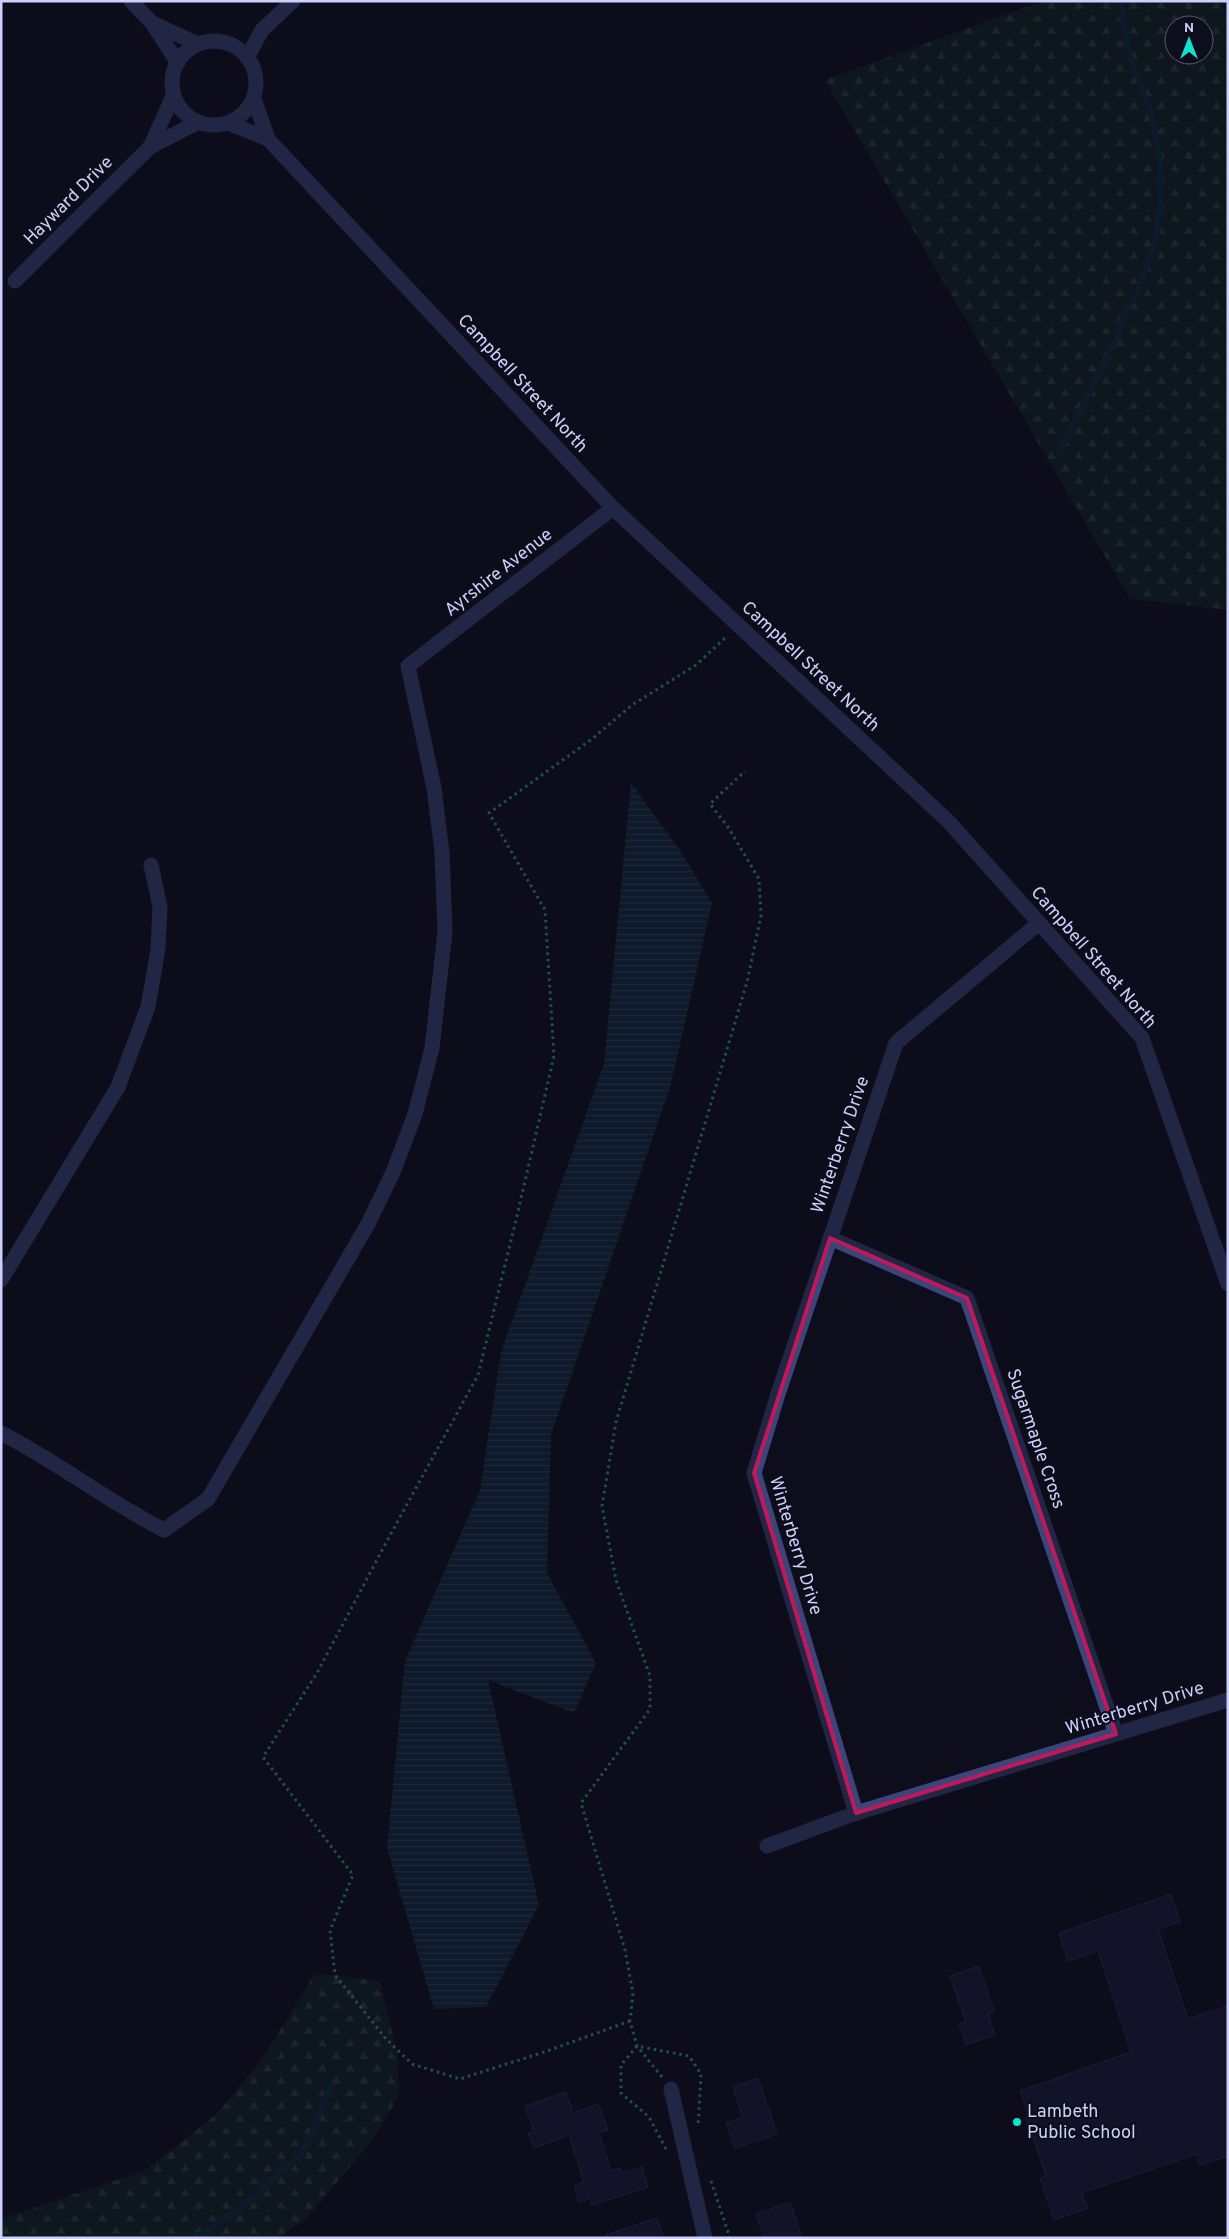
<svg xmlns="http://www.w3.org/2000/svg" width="1229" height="2239" viewBox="0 0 1229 2239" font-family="Overpass,sans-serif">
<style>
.forest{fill:url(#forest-firs);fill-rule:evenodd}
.water{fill:url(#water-rules)}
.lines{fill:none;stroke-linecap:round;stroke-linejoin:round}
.stream{stroke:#0f2b3e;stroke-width:5.5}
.building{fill:#1a1a3b;stroke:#2e2e66}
.path{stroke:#36a588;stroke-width:3;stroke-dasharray:2.5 4;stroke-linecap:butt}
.minor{stroke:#3b4577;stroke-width:15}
.marked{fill:none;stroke:#c2185b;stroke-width:4;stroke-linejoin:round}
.poi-dot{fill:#11e2cd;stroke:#0d0d1c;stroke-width:2}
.labels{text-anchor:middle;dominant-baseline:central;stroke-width:4;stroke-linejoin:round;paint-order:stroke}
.street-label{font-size:18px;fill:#ccd0fb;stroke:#0d0d1c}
.poi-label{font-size:18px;fill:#ccd0fb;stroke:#0d0d1c;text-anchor:start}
</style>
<defs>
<pattern id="forest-firs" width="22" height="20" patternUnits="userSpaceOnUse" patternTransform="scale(1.25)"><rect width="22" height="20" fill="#102520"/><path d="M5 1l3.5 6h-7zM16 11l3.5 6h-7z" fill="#324441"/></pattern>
<pattern id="water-rules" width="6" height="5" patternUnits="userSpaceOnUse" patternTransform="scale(1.25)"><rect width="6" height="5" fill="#0f2b3e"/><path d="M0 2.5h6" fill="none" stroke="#31495b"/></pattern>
</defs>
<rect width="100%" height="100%" fill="#0d0d1c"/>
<!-- forest -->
<g class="forest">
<path d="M1043,1H1228V610L1130,599L825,80ZM1174,25H1204V55H1174Z"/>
<path d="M315,1973L380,1981L398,2058L399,2096L371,2142L305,2220L278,2238H1V2219L144,2171L217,2114L265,2055Z"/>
</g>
<!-- water -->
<path class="water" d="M631,783L681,852L712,903L671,1084L551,1435L547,1573L596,1663L574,1713L488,1680L539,1905L486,2007L434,2009L387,1848L405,1661L480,1490L501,1352L604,1064Z"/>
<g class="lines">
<!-- stream -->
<g class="stream">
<path d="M1059,452L1117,339L1123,317L1138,291L1158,232V215L1161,212V165L1150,109L1131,60L1122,19V1"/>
<path d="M194,2238L251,2200L301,2153L312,2133L330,2086"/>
</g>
</g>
<!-- building -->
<g class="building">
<path d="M1171,1894L1180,1922L1158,1929L1188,2019L1228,2006V2156L1200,2165L1197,2154L1081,2193L1088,2208L1054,2220L1040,2178L1046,2176L1026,2117H1029L1020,2091L1131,2052L1098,1951L1068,1961L1059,1933Z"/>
<path d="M979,1966L994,2011L988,2014L995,2035L966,2045L959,2024L966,2022L950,1976Z"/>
<path d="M758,2078L777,2134L735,2148L726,2123L743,2118L733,2087Z"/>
<path d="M566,2092L573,2113L598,2104L608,2130L599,2133L611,2171L620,2168L622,2173L642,2167L648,2187L592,2205L590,2199L579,2202L574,2186L584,2182L569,2135L534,2148L528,2133L534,2131L525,2106Z"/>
<path d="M790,2202L802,2238H764L756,2214Z"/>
<path d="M657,2218L664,2238H607L606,2235Z"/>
</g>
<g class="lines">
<!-- path -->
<g class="path">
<path d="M630,2021L547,2051L460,2079L412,2064L386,2039L335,1975L330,1930L353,1875L263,1757L317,1673L388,1539L478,1375L516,1220L554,1056L545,910L489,813L592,739L632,705L696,665L726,637"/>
<path d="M662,2077L637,2046L630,2021L633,1993L625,1950L581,1803L650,1709V1676L616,1580L602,1506L616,1422L747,982L761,916L759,879L728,827L710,804L745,771"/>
<path d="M666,2149L649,2117L621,2093V2065L637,2046L689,2056L701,2074L698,2127"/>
<path d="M711,2181L730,2238"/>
</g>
<!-- minor -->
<g class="minor">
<path d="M131,1L152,23L178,63"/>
<path d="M152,23L198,44"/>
<circle cx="214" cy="83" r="42"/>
<path d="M247,58L262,30L293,1"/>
<path d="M254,99L268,139L613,508L949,822L1142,1038L1228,1284"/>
<path d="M228,123L268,139"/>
<path d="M150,147L173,96"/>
<path d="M15,281L150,147L198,122"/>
<path d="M1039,923L896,1043L778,1394L754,1473L856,1813L1228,1700"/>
<path d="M830,1238L967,1298L1116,1734"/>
<path d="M1,1280L118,1087L148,1007L158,949L160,907L151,865"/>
<path d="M1,1433C58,1462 108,1502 164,1530L208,1499L368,1224L394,1170L415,1114L432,1048L445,932L442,852L434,788L408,666L613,508"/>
<path d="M767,1846L856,1813"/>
<path d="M671,2089L705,2238"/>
</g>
</g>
<!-- marked area -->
<path d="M0 0H1229V2239H0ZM830,1238L967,1298L1116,1734L856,1813L754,1473Z" fill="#0d0d1c" fill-opacity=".55" fill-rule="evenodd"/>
<path class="marked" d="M830,1238L967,1298L1116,1734L856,1813L754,1473Z"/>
<!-- markers -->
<circle class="poi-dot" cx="1017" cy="2122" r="5"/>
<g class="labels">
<!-- street labels -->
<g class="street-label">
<text transform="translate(69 201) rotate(-45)">Hayward Drive</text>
<text transform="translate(522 384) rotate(47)">Campbell Street North</text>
<text transform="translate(499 573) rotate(-38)">Ayrshire Avenue</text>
<text transform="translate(810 667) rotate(43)">Campbell Street North</text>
<text transform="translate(1093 958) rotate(49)">Campbell Street North</text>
<text transform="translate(841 1145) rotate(-71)">Winterberry Drive</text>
<text transform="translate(1035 1439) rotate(71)">Sugarmaple Cross</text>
<text transform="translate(795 1546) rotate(73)">Winterberry Drive</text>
<text transform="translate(1135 1709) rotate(-17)">Winterberry Drive</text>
</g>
<!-- poi labels -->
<g class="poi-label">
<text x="1027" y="2112">Lambeth<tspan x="1027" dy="21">Public School</tspan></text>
</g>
</g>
<!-- border -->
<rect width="1229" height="2239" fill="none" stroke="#ccd0fb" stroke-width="5"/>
<!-- north arrow -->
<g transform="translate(1189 40)"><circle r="24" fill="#0d0d1c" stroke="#595b75"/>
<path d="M0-4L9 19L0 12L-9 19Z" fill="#11e2cd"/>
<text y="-8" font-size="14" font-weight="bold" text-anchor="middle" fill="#ccd0fb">N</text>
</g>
</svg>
